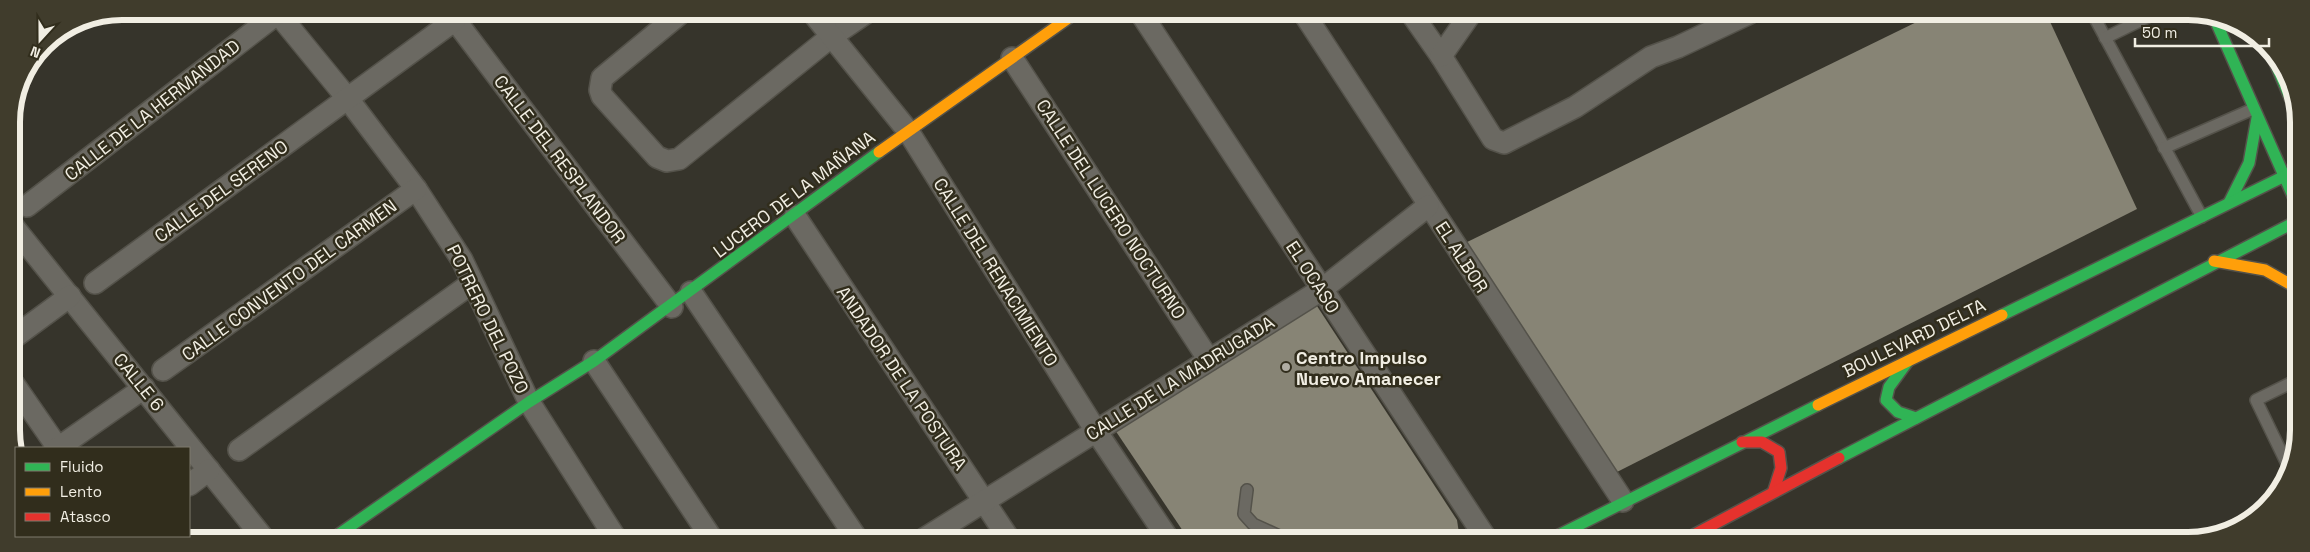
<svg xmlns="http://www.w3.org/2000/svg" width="2310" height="552" viewBox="0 0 2310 552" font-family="'Space Grotesk',sans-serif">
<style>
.building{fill:#878475}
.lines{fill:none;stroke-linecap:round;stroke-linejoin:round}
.lane-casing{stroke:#54524a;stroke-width:14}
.street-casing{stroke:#54524a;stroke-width:24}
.fast-casing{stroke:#54524a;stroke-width:14}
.slow-casing{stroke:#54524a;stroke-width:14}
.jam-casing{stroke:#54524a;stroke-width:14}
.lane{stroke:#6b6962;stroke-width:11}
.street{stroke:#6b6962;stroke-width:21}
.fast{stroke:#30b455;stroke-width:11}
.slow{stroke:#ff9f0a;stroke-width:11}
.jam{stroke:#e5322d;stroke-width:11}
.poi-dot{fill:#b0ada3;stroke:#312d1c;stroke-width:2}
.labels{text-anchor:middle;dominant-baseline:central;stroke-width:5;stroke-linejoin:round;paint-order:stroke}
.street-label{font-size:18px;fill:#f1eee3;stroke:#312d1c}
.poi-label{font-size:18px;font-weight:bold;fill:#f1eee3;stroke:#312d1c;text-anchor:start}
.rim{fill:none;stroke:#f1eee3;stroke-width:6}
</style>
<rect width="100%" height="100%" fill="#36342b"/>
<!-- building -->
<g class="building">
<path d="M1935,13H2046L2137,209L1613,474L1461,245Z"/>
<path d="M1315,303L1457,520L1460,540H1189L1115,430Z"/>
</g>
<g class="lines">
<defs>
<g id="lane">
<path d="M2092,13L2202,217"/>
<path d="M2105,38L2156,13"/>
<path d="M2164,148L2253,109"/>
<path d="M2288,466L2256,400L2297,380"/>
<path d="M1247,490L1244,514L1253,524L1288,540"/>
</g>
<g id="street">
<path d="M276,11L348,99L416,189L462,260L529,402L616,539"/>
<path d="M449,12L672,307"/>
<path d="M682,12L602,78L600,90L602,96L657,157L667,161L679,159L832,36L867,12"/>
<path d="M812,12L908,131L1096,431L1169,540"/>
<path d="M1140,12L1487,540"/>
<path d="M1303,12L1623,501"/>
<path d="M1411,13L1441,56L1493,139L1504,143L1575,107L1651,57L1678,47L1750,13"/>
<path d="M1441,56L1471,13"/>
<path d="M1012,58L1209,360"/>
<path d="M27,206L278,13"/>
<path d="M795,216L1009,539"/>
<path d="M12,225L264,539"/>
<path d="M95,283L455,20"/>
<path d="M691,292L857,539"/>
<path d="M13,338L70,296"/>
<path d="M594,361L712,539"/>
<path d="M163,370L416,189"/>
<path d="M13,383L58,448"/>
<path d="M58,448L144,388"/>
<path d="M239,450L472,283"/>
<path d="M189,485L209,470"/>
<path d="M115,539L119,536"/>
<path d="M924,539L1321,290L1428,206"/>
</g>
<g id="fast">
<path d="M2213,15L2297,205"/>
<path d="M2270,51L2297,114"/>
<path d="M2229,203L2249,163L2257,118"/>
<path d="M2002,315L2297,170"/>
<path d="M1908,361L1889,387L1886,400L1898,412L1916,418"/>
<path d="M1839,458L2297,221"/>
<path d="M332,539L529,402L594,361L879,152"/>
<path d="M1549,540L1818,405"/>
</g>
<g id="slow">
<path d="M879,152L1077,12"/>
<path d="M2214,261L2265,270L2297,288"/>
<path d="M1818,405L2002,315"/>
</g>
<g id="jam">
<path d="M1742,442H1762L1779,452L1781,468L1774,490"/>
<path d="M1684,540L1839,458"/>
</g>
</defs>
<!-- lane casing -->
<use href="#lane" class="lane-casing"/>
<!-- street casing -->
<use href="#street" class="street-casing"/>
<!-- fast casing -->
<use href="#fast" class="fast-casing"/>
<!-- slow casing -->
<use href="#slow" class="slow-casing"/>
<!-- jam casing -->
<use href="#jam" class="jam-casing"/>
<!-- lane -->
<use href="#lane" class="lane"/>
<!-- street -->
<use href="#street" class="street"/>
<!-- fast -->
<use href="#fast" class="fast"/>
<!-- slow -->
<use href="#slow" class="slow"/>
<!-- jam -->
<use href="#jam" class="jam"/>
</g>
<!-- markers -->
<circle class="poi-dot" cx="1286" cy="367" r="5"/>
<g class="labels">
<!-- street labels -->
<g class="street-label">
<text transform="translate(152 110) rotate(-38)">CALLE DE LA HERMANDAD</text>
<text transform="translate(560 159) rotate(53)">CALLE DEL RESPLANDOR</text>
<text transform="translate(221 191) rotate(-36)">CALLE DEL SERENO</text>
<text transform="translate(794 194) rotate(-37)">LUCERO DE LA MAÑANA</text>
<text transform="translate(1111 209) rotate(57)">CALLE DEL LUCERO NOCTURNO</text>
<text transform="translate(1462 257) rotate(57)">EL ALBOR</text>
<text transform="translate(996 272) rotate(58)">CALLE DEL RENACIMIENTO</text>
<text transform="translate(1313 277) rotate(57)">EL OCASO</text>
<text transform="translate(289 280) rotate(-36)">CALLE CONVENTO DEL CARMEN</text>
<text transform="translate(488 319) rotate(64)">POTRERO DEL POZO</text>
<text transform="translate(1914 338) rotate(-26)">BOULEVARD DELTA</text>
<text transform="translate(902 378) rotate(56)">ANDADOR DE LA POSTURA</text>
<text transform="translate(1180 378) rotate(-32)">CALLE DE LA MADRUGADA</text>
<text transform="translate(139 382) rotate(51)">CALLE 6</text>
</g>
<!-- poi labels -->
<g class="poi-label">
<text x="1296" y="357">Centro Impulso<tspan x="1296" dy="21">Nuevo Amanecer</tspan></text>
</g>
</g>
<!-- crop -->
<path d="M0 0H2310V552H0ZM122 20H2188A102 102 0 0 1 2290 122V430A102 102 0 0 1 2188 532H122A102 102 0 0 1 20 430V122A102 102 0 0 1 122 20Z" fill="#403c2c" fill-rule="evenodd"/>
<path class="rim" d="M122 20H2188A102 102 0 0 1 2290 122V430A102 102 0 0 1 2188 532H122A102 102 0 0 1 20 430V122A102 102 0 0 1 122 20Z"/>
<!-- legend -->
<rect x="15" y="447" width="175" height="90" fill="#312d1c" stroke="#7e7a6c"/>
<rect x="25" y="463" width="25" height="8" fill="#30b455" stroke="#7e7a6c"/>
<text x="60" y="472" font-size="15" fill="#f1eee3">Fluido</text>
<rect x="25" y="488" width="25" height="8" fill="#ff9f0a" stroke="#7e7a6c"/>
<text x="60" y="497" font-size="15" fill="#f1eee3">Lento</text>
<rect x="25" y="513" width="25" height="8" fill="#e5322d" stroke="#7e7a6c"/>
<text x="60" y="522" font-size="15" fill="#f1eee3">Atasco</text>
<!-- north arrow -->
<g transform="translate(40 40) rotate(201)" stroke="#312d1c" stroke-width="4" paint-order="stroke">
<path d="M0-4L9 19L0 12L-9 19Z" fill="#f1eee3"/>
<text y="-8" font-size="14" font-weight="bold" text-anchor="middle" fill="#f1eee3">N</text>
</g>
<!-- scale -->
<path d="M2135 38v8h134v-8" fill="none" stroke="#f1eee3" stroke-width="2.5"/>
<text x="2142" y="38" font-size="15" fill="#f1eee3" stroke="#312d1c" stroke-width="4" paint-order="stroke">50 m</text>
</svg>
